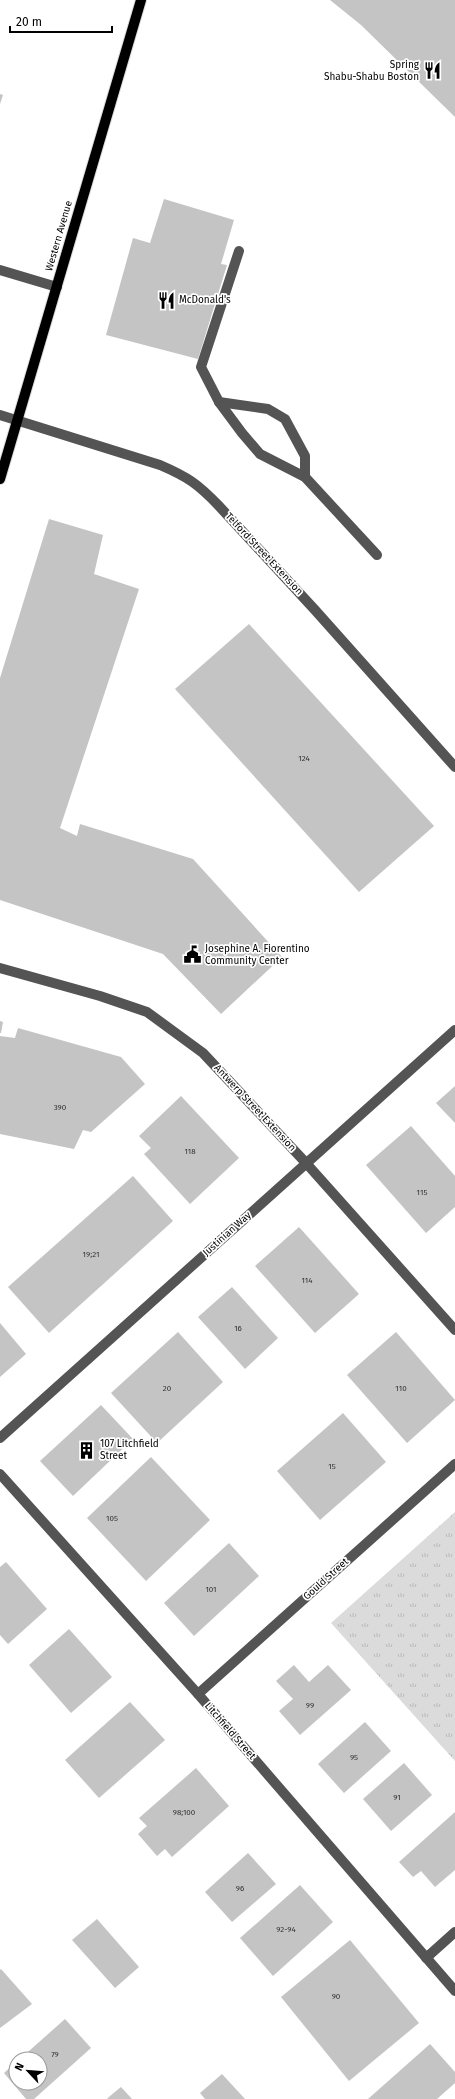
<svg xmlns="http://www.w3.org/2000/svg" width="455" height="2099" viewBox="0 0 455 2099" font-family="'Fira Sans',sans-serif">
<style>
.grass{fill:url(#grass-tufts)}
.building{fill:#c4c4c4}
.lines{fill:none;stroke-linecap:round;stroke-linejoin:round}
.major-casing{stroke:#dbdbdb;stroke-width:12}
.minor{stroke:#545454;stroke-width:10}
.major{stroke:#000;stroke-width:10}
.labels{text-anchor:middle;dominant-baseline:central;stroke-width:3.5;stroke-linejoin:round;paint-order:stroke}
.number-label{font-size:8px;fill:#313131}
.poi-label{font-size:10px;fill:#000;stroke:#fff;text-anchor:start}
.street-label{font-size:10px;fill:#000;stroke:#fff}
</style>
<defs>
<pattern id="grass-tufts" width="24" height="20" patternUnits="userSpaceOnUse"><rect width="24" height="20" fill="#dbdbdb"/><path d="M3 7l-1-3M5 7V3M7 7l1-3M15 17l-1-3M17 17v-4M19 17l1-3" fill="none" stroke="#bababa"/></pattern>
</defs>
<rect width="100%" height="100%" fill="#fff"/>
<!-- grass -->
<path class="grass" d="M455,1512V1761L331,1623Z"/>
<!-- building -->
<g class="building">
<path d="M330,0H455V117L361,25Z"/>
<path d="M0,94L3,95L0,104Z"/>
<path d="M164,199L234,220L221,264L227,265L198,359L106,335L133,238L150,243Z"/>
<path d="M49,519L103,535L94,574L139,589L60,828L77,836L80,824L193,859L282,957L221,1014L163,954L0,900V678Z"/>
<path d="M249,624L434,826L359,892L175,689Z"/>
<path d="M0,1021L3,1022L1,1033H0Z"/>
<path d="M18,1028L121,1057L145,1084L91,1132L83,1130L74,1149L0,1134V1036L15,1038Z"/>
<path d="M455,1086V1123L436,1103Z"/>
<path d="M181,1096L239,1158L190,1204L144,1154L151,1148L139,1136Z"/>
<path d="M411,1126L455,1176V1207L426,1233L366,1165Z"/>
<path d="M133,1176L173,1221L49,1333L8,1287Z"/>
<path d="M299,1227L359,1294L315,1333L255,1266Z"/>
<path d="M232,1287L278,1338L245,1369L198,1317Z"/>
<path d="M0,1323L26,1354L0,1377Z"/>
<path d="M178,1332L223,1382L157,1443L111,1393Z"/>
<path d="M396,1332L455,1400L407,1443L347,1375Z"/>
<path d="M101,1405L133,1439L73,1496L40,1461Z"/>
<path d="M343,1413L386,1462L320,1520L277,1471Z"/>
<path d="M151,1457L210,1520L146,1581L87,1518Z"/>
<path d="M229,1543L259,1576L194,1636L164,1603Z"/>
<path d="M6,1562L47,1609L8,1644L0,1635V1567Z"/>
<path d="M69,1629L112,1677L71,1713L29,1665Z"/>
<path d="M294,1665L309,1682L328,1665L351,1690L300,1735L279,1711L293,1699L276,1681Z"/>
<path d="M130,1702L165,1740L99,1798L65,1760Z"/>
<path d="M365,1722L391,1751L344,1793L318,1764Z"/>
<path d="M404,1763L432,1795L391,1831L363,1799Z"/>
<path d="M196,1768L229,1806L172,1857L165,1849L157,1856L138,1834L147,1826L139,1818Z"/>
<path d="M455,1812V1870L435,1887L421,1871L413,1877L399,1862Z"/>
<path d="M248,1853L276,1884L232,1922L205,1892Z"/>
<path d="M300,1885L333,1922L273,1976L240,1938Z"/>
<path d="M97,1919L139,1967L115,1988L72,1940Z"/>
<path d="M350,1940L419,2023L349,2081L281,1997Z"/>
<path d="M1,1969L32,2004L0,2028V1970Z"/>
<path d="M65,2019L91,2048L34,2099H26L4,2073L16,2062V2083H40V2059H20Z"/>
<path d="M430,2044L455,2072V2083L437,2099H368Z"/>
<path d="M222,2074L245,2099H205L200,2093Z"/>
<path d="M121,2087L132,2099H107L110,2096Z"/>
</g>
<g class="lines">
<defs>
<path id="major" d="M0,479L141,0"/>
</defs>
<!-- major casing -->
<use href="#major" class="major-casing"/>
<!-- minor -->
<g class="minor">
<path d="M239,251L201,367L219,402L242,433L260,454L305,477L377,555"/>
<path d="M0,270L57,287"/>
<path d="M219,402L268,409L285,419L305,456V477"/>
<path d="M0,415L160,465C188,477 198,484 219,506L315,610L455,767"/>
<path d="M0,968L100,996L147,1012L203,1053L306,1163L455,1330"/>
<path d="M0,1438L455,1030"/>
<path d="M0,1474L198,1694L455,1991"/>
<path d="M198,1694L455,1464"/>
<path d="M426,1958L455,1932"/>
</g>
<!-- major -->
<use href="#major" class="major"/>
</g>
<!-- icons -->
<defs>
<symbol id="restaurant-bare" viewBox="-9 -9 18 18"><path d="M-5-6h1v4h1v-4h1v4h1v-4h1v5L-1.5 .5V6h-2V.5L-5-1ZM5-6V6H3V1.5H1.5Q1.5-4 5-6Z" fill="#000" stroke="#fff" stroke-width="2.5" paint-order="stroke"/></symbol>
<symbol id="civic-bare" viewBox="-9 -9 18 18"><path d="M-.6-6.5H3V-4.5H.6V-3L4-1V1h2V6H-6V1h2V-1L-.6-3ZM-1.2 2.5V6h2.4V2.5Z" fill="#000" stroke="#fff" stroke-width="2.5" paint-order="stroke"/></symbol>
<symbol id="building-bare" viewBox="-9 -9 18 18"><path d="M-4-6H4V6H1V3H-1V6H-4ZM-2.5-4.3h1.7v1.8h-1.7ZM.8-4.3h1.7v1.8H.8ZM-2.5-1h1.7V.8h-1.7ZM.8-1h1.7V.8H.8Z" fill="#000" stroke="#fff" stroke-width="2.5" paint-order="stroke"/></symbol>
</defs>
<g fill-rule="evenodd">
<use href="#restaurant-bare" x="420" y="58" width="25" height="25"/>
<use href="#restaurant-bare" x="154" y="288" width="25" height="25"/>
<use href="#civic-bare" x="180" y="942" width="25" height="25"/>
<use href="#building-bare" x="74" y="1438" width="25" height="25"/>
</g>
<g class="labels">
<!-- number labels -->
<g class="number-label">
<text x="304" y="758">124</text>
<text x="60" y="1107">390</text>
<text x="190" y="1151">118</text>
<text x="422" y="1192">115</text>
<text x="91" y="1254">19;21</text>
<text x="307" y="1280">114</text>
<text x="238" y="1328">16</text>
<text x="167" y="1388">20</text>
<text x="401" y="1388">110</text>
<text x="332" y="1466">15</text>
<text x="112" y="1518">105</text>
<text x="211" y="1589">101</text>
<text x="310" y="1705">99</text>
<text x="354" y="1757">95</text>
<text x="397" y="1797">91</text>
<text x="184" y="1812">98;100</text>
<text x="240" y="1888">96</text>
<text x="286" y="1929">92-94</text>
<text x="336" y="1996">90</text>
<text x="55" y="2054">79</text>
</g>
<!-- poi labels -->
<g class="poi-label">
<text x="419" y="65" text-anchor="end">Spring<tspan x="419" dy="12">Shabu-Shabu Boston</tspan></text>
<text x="179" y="300">McDonald's</text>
<text x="205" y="949">Josephine A. Fiorentino<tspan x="205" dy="12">Community Center</tspan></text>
<text x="100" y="1444">107 Litchfield<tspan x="100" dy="12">Street</tspan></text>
</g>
<!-- street labels -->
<g class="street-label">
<text transform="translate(59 236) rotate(-74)">Western Avenue</text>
<text transform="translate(264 554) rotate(47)">Telford Street Extension</text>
<text transform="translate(255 1108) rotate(47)">Antwerp Street Extension</text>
<text transform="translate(227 1234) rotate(-42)">Justinian Way</text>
<text transform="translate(326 1579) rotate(-42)">Gould Street</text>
<text transform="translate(230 1731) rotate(49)">Litchfield Street</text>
</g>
</g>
<!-- north arrow -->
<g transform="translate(28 2071) rotate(296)"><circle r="19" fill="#ffffff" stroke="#999999"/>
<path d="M0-3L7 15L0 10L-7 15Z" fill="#000000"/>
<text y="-6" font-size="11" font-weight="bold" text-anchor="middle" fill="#000000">N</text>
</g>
<!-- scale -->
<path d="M10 26v6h102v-6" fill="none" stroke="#000000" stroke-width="2"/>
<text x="16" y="26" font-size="12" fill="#000000" stroke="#ffffff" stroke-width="3" paint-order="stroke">20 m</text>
</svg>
